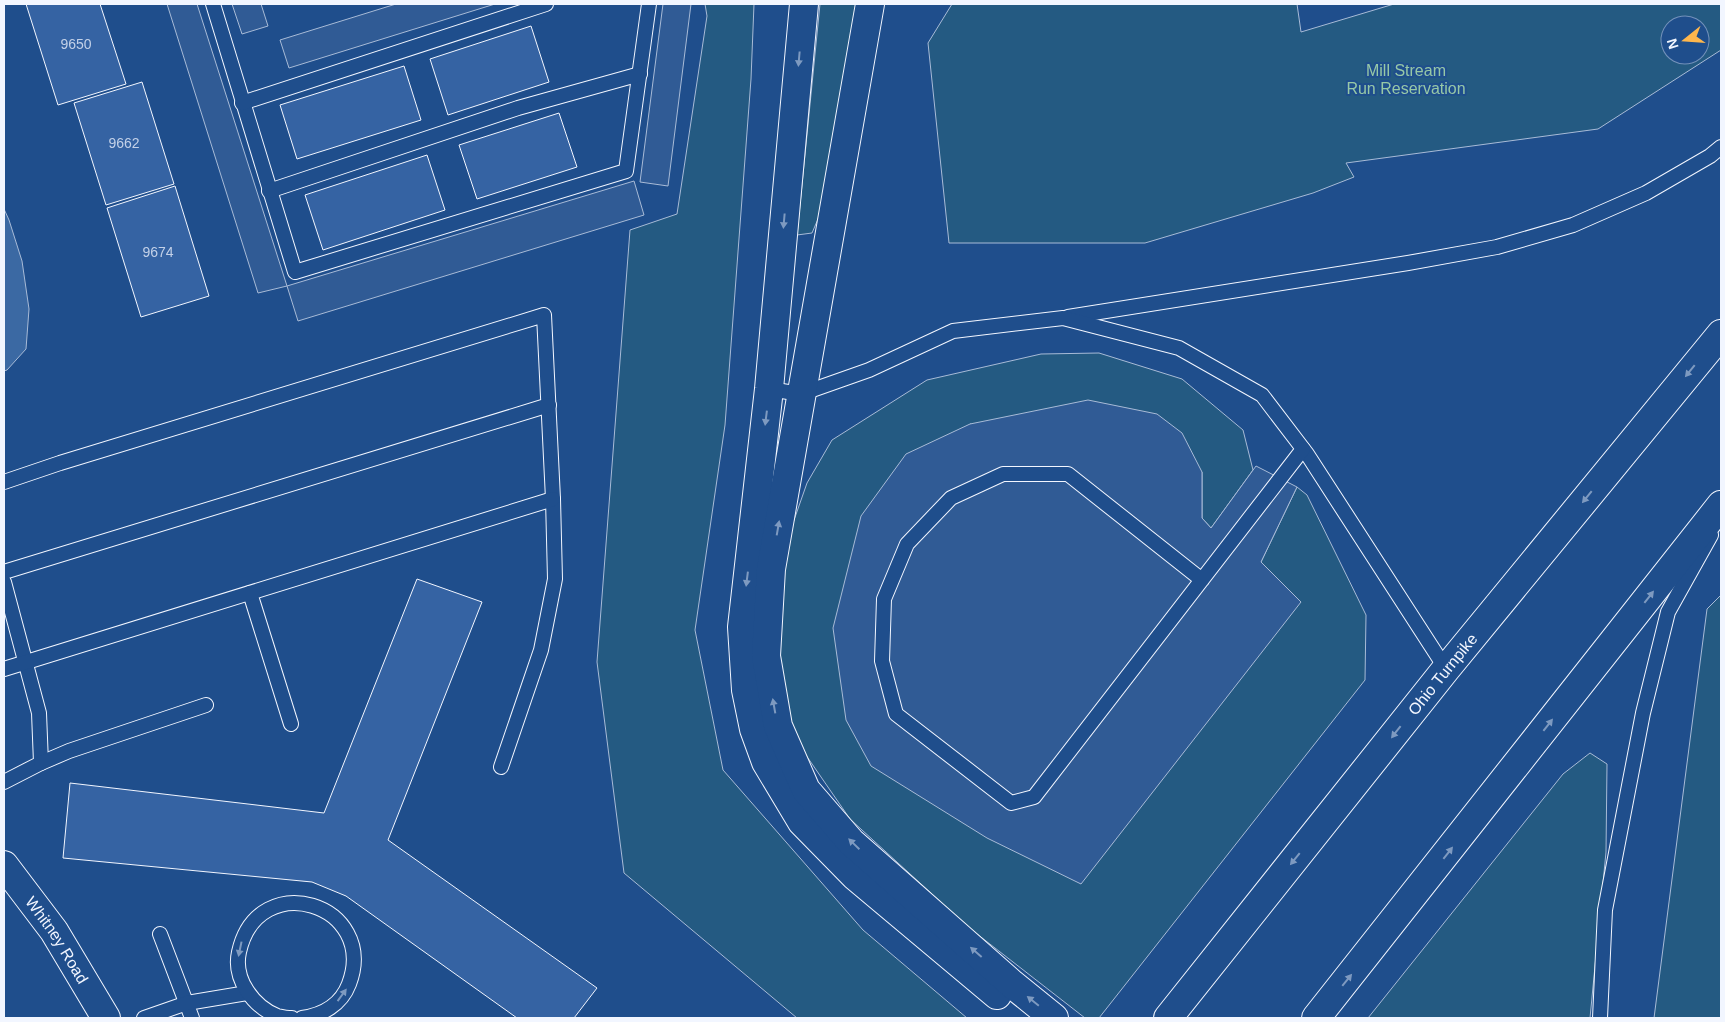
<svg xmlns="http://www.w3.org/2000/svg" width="1725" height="1022" viewBox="0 0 1725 1022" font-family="Arial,sans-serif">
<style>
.green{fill:#245a82;stroke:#a8bbd7;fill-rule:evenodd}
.parking{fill:#305b95;stroke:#a8bbd7}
.water{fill:#3b69a3;stroke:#a8bbd7}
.building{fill:#3563a3;stroke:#f2f6ff}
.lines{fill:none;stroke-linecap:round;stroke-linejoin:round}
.lane-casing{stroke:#f2f6ff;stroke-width:16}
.street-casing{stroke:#f2f6ff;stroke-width:30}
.highway-casing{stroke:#f2f6ff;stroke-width:30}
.lane{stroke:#1f4e8c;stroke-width:14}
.street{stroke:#1f4e8c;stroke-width:28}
.highway{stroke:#1f4e8c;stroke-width:28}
.oneway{fill:#7e9ac0}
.labels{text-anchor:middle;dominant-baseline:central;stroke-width:4;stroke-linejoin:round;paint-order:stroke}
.number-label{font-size:14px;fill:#c3d1e8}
.park-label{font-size:16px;fill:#97c8a6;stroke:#1f4e8c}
.street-label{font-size:16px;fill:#f2f6ff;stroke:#1f4e8c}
</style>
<rect width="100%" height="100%" fill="#1f4e8c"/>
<!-- green -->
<g class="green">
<path d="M705,4H754L751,79L725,425L695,630L723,770L863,930L967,1018H797L624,873L597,662L630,230L677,214L707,16Z"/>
<path d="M820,4H857L821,212L812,233L797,235Z"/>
<path d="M952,4H1297L1301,32L1394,4H1721V50L1598,129L1346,163L1354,177L1313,193L1145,243H949L928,43ZM1670,25H1700V55H1670Z"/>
<path d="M1099,353L1182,379L1243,430L1253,470L1211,528L1202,518V472L970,424L1300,602L1261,562L1297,487L1307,495L1366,615L1365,680L1099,1018H1085L968,927L850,819L790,732L775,652L786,543L807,483L832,440L927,380L1041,354Z"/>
<path d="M1721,595V1018H1654L1707,609Z"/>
<path d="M1590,753L1607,764L1606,852L1590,1018H1368L1563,774Z"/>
</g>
<!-- parking -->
<g class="parking">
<path d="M167,4H197L287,286L634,181L644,215L298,321L287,286L258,293Z"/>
<path d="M232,4H261L268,26L242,34Z"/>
<path d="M396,4H495L289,68L280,40Z"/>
<path d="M663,4H691L668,186L640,182Z"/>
<path d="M1088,400L1157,414L1182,433L1202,472V518L1211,528L1256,466L1297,487L1261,562L1301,602L1081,884L987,838L871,766L846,720L833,628L861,516L906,454L970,424Z"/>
</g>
<!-- water -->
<path class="water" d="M4,209L9,220L22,261L29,309L26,349L7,370L4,371Z"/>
<!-- building -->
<g class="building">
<path d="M26,4H100L126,84L58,105Z"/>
<path d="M531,26L549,82L448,115L430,59Z"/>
<path d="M404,66L421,120L297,159L280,105Z"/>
<path d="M142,82L174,184L106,205L74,103Z"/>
<path d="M559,113L577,167L477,199L459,145Z"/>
<path d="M427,155L445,210L323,250L305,195Z"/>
<path d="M175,186L209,296L141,317L107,208Z"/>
<path d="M417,579L482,602L388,840L597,988L574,1018H517L346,896L312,882L63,858L70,783L324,813Z"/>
</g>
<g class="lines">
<defs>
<g id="lane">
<path d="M213,4L295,272L626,171L649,4"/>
<path d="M242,103L546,4"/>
<path d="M269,191L518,108L640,74"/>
<path d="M1068,317L1408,263L1497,247L1573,225L1646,193L1710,156L1721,147"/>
<path d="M769,389L801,394L869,370L953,331L1063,318L1179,348L1262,395L1307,454L1446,669"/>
<path d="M4,482L60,463L544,315L553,499L555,579L541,650L501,767"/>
<path d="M4,572L549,405"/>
<path d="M1202,580L1068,474H1003L951,498L907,544L884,599L882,661L896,714L1011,803L1034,797L1303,449"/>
<path d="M4,582L39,713L41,763L4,782"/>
<path d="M250,593L291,724"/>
<path d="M4,669L553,499"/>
<path d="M41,763L69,751L206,705"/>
<path d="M160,934L192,1018"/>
<path d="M144,1018L187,1003L247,993"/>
<path d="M292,1018C287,1018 282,1017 277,1016C253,1006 233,979 239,952C258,866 379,904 349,984C341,1005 322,1015 302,1018"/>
<path d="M1600,1018L1605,910L1643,713L1668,612L1711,535"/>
</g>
<g id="street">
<path id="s1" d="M4,865L54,931L106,1018"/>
</g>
<g id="highway">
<path d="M804,4L769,389L742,627L746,690L754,729L766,762L802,822L855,876L997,995"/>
<path d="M870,4L771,569L766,656L778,726L806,790L851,842L1012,984L1054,1018"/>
<path id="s2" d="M1168,1018L1446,669L1721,334"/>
<path d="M1316,1018L1721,505"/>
</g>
</defs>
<!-- lane casing -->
<use href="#lane" class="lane-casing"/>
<!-- street casing -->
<use href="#street" class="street-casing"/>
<!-- highway casing -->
<use href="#highway" class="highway-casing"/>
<!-- lane -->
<use href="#lane" class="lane"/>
<!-- street -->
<use href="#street" class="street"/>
<!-- highway -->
<use href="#highway" class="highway"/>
</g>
<!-- one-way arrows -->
<defs><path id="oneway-solid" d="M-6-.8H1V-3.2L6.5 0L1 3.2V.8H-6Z" transform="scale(1.25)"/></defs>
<g class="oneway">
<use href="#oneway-solid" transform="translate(799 59) rotate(95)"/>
<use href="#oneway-solid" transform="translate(784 221) rotate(95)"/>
<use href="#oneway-solid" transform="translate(1690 371) rotate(129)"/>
<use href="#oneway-solid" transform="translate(766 418) rotate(97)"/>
<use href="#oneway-solid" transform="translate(1587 497) rotate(129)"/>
<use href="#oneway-solid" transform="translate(778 528) rotate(-80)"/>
<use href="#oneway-solid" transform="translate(747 579) rotate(97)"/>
<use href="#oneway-solid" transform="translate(1649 597) rotate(-52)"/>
<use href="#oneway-solid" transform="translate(774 706) rotate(-100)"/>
<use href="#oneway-solid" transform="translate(1548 725) rotate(-52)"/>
<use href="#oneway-solid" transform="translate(1396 732) rotate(128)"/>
<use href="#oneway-solid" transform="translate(854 844) rotate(-136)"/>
<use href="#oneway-solid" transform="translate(1448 853) rotate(-52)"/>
<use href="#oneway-solid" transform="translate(1295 859) rotate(129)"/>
<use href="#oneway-solid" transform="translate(240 949) rotate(102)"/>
<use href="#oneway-solid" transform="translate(976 952) rotate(-139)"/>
<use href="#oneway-solid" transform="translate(1347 980) rotate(-51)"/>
<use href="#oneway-solid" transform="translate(342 995) rotate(-54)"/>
<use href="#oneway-solid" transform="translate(1033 1001) rotate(-141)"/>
</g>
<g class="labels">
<!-- number labels -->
<g class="number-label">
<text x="76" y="44">9650</text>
<text x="124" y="143">9662</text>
<text x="158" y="252">9674</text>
</g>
<!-- park labels -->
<g class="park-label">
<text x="1406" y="70">Mill Stream<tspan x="1406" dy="18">Run Reservation</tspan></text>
</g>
<!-- street labels -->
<g class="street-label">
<text stroke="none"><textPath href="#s2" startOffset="440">Ohio Turnpike</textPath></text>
<text stroke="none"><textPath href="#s1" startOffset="92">Whitney Road</textPath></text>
</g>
</g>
<!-- border -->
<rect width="1725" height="1022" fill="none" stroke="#f2f6ff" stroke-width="10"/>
<!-- north arrow -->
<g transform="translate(1685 40) rotate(253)"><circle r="24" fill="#1f4e8c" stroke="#7391ba"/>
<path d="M0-4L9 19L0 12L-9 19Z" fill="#ffb74d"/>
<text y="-8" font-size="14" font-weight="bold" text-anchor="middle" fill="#f2f6ff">N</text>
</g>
</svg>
